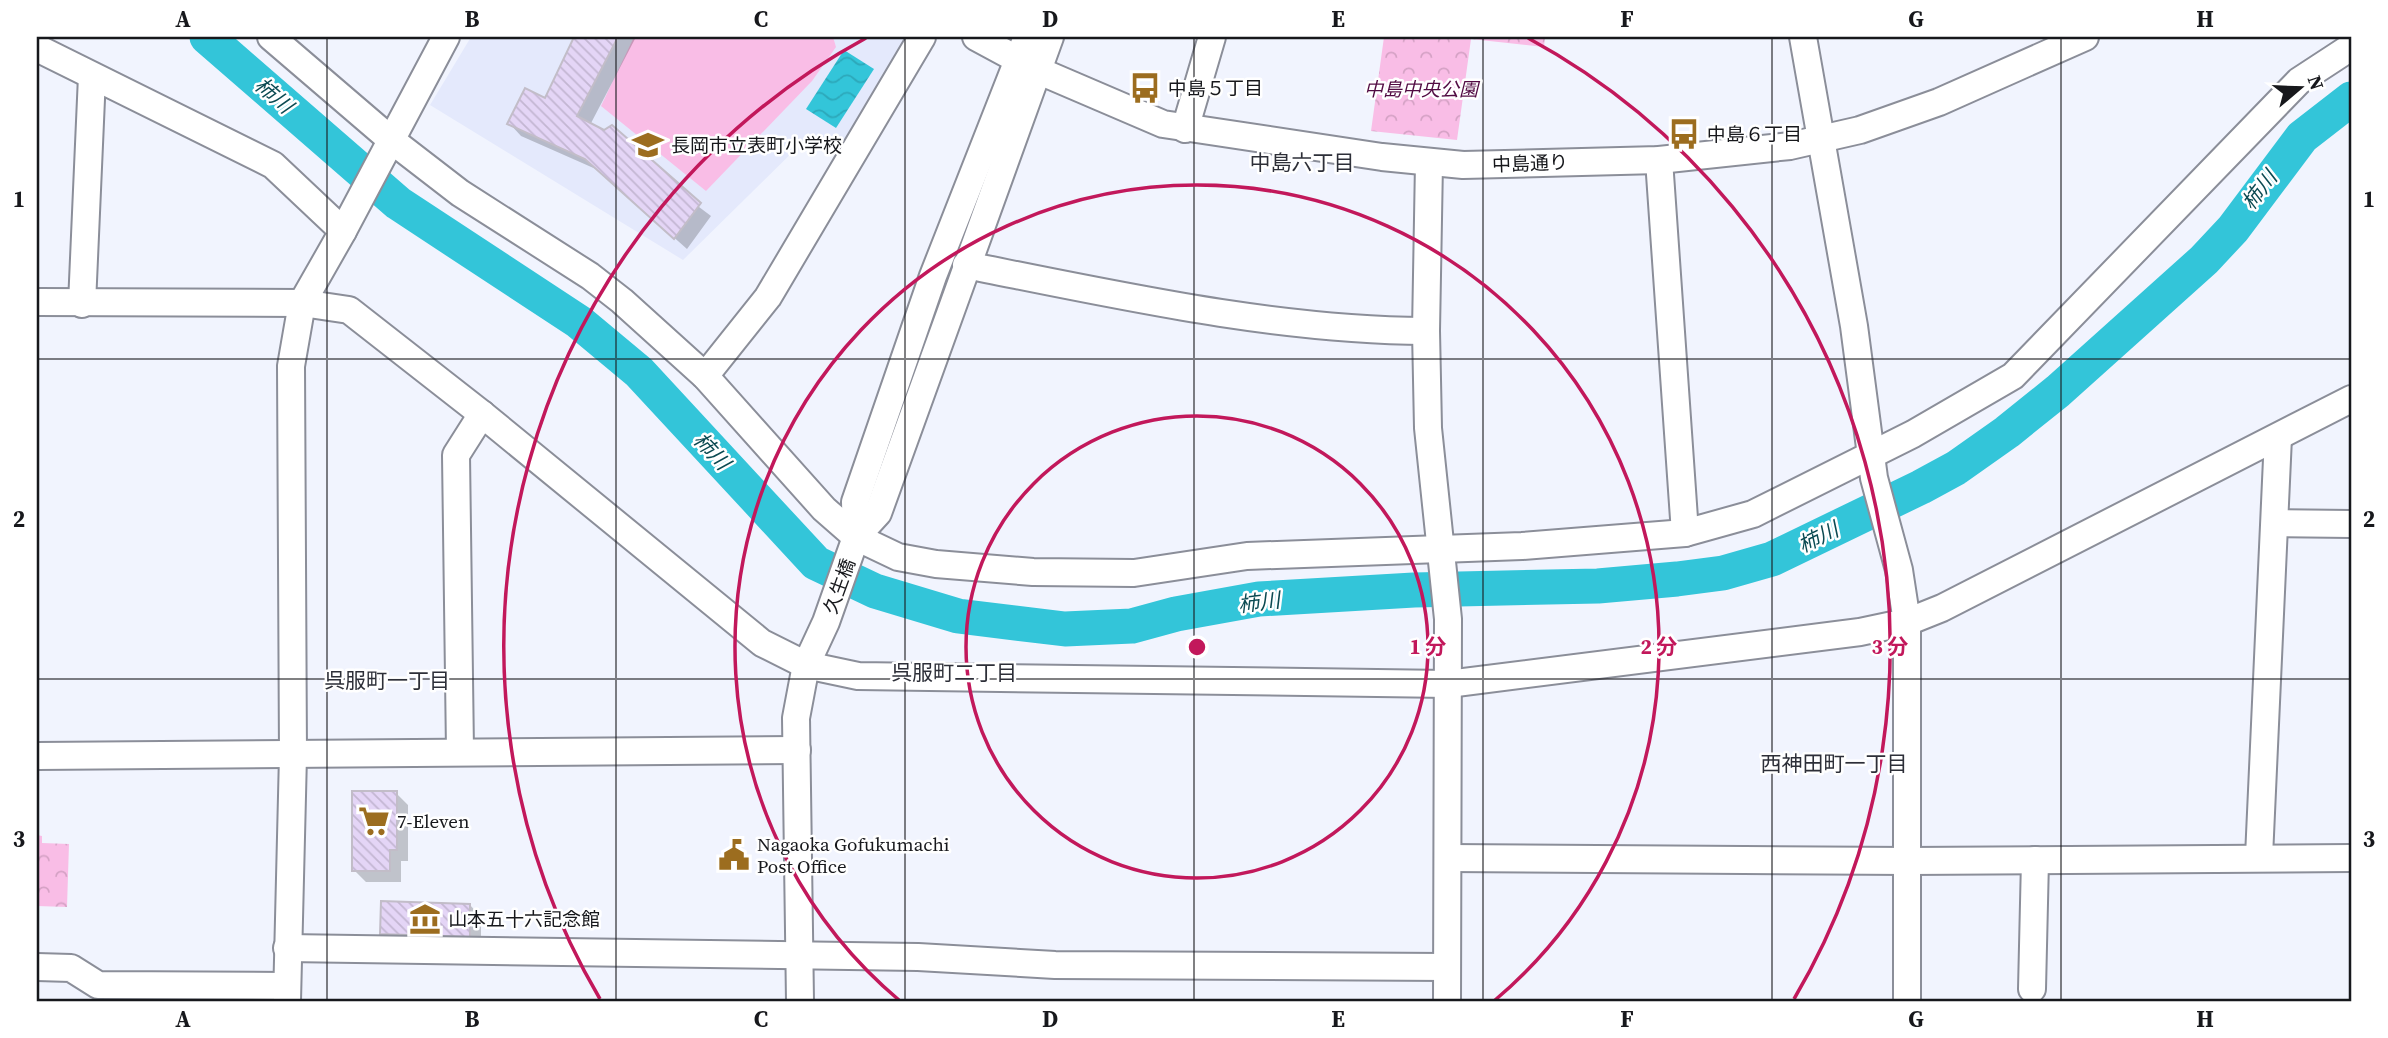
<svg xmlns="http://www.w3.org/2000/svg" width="2388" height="1038" viewBox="0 0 2388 1038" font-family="'Source Serif 4','Noto Sans JP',serif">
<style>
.built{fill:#e4e9fc}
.park{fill:url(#park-crowns)}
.garden{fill:#f9bde6}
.water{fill:url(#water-waves)}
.shadow{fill:#0003}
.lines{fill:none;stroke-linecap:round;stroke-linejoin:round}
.river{stroke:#33c5d9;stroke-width:35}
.building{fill:url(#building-back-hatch);stroke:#c2bdc8;stroke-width:2}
.minor-casing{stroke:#8b8e99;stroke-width:30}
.minor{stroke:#fff;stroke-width:26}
.grid{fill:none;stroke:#17181c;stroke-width:2;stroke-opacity:0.55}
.ring{fill:none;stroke:#c2185b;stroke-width:3.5}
.labels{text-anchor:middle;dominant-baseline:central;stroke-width:5;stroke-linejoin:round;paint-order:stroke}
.poi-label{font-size:19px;fill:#17181c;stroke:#fff;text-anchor:start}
.park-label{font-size:19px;font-style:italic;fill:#520b43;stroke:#fff}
.street-label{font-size:19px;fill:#17181c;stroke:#fff}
.water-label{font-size:21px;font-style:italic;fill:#0b4a52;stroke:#fff}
.neighbourhood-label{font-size:21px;fill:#2d2f38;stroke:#fff}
.centre{fill:#c2185b;stroke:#fff;stroke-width:3.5}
.ring-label{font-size:21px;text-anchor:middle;font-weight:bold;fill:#c2185b;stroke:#fff;stroke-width:5;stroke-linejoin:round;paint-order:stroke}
.neatline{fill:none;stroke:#17181c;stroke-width:2.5}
.grid-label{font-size:23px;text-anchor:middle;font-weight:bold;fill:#17181c}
</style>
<defs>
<pattern id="park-crowns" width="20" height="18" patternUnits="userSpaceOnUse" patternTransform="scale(1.75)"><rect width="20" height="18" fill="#f9bde6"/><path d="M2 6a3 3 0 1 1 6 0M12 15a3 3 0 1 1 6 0" fill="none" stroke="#d5a2c5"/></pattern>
<pattern id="water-waves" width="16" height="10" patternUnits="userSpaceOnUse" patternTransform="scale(1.75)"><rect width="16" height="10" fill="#33c5d9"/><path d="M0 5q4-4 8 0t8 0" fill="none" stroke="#2ca8ba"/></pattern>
<pattern id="building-back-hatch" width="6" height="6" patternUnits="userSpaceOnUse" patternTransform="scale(1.75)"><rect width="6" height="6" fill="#e4d5f6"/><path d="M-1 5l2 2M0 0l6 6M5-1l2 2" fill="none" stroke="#c3b6d2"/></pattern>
</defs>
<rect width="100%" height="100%" fill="#f1f4fe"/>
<!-- built -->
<path class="built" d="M471,37H906L842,153L809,136L683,260L430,105Z"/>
<!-- park -->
<g class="park">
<path d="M1384,37H1545L1544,47L1471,39L1457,140L1371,131Z"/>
<path d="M37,835L42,836V843L69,844L67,907L37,906Z"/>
</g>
<!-- garden -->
<path class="garden" d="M634,37H833L836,47L812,81L706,191L601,106Z"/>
<!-- water -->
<path class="water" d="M844,50L874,69L836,128L806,109Z"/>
<!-- shadow -->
<g class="shadow">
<path d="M576,37H636L590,125L711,216L687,249L598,170L521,136L510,124L546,100Z"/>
<path d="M396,793L408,805V861H401V882H366L354,870Z"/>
<path d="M470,905L481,917V948L394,945L382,934Z"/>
</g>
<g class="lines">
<!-- river -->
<path class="river" d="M207,37L398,203L579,322L639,372L816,563L875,591L958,616L1065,629L1132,626L1176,614L1259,599L1414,590L1598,586L1677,579L1723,573L1772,559L1921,487L1956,468L2007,432L2058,391L2204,260L2233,229L2302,137L2351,99"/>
</g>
<!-- building -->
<g class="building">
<path d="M574,37H618L577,116L604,130L612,125L701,203L674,239L585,159L507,124L525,88L545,98Z"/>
<path d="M352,791H397V850H390V871H352Z"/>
<path d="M381,901L470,904V937L380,934Z"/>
</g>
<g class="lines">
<defs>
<g id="minor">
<path d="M271,37L390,139L460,193L590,276L622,301L705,376L824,509L856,537L898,557L936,564L1033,572L1134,573L1247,556L1522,546L1685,533L1753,514L1913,434L2013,376L2299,81L2351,47"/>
<path d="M976,37L1037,70L1163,124L1382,157L1463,165L1659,160L1790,146L1860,130L1939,102L2085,37"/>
<path d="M1803,37L1854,326L1874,478L1899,570L1907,622V1001"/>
<path d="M37,48L273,165L343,231L302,303L291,366L293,755L287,1001"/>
<path d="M1185,129L1212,37"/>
<path d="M1659,160L1685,533"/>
<path d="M1429,163L1426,331L1428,428L1448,619L1447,1001"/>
<path d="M343,231L446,37"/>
<path d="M966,265C1117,295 1272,330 1426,331"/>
<path d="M37,302L302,303L349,310L482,414L762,643L806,665L858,676L1448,684L1860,632L1907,622L1942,608L2351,399"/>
<path d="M82,304L92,76"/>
<path d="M705,376L768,297L922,37"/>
<path d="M2275,523L2351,524"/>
<path d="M856,537L878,513L1050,37"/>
<path d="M460,751L456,455L482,414"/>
<path d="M37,756L797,750"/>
<path d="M2259,857L2278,437"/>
<path d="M1448,858L1909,861L2351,858"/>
<path d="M287,948L918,957L1055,965L1447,967"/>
<path d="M37,967L71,968L98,985L287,986"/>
<path d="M2032,989L2035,860"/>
<path d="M800,1001L796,718L806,665L826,622L856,537L855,502L933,276L1027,37"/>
</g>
</defs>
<!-- minor casing -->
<use href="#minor" class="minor-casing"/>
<!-- minor -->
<use href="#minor" class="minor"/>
</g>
<!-- grid -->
<path class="grid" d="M327,37V1001M616,37V1001M905,37V1001M1194,37V1001M1483,37V1001M1772,37V1001M2061,37V1001M37,359H2351M37,679H2351"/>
<!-- distance rings -->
<g class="ring">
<circle cx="1197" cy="647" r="231"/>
<path d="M900 1001A462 462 0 1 1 1494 1001"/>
<path d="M600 999A693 693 0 0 1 866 38M1528 38A693 693 0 0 1 1794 999"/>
</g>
<!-- icons -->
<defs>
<symbol id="bus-bare" viewBox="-9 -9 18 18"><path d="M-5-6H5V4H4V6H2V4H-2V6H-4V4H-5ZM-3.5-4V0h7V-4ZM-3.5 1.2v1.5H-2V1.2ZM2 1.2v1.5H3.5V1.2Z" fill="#9c6d1f" stroke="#fff" stroke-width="2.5" paint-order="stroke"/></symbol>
<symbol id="school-bare" viewBox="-9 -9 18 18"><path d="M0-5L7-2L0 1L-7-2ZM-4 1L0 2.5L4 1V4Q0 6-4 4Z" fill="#9c6d1f" stroke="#fff" stroke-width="2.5" paint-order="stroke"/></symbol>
<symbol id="supermarket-bare" viewBox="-9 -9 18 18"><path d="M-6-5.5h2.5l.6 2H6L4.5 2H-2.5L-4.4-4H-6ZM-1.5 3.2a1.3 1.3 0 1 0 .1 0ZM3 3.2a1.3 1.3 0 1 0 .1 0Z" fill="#9c6d1f" stroke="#fff" stroke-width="2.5" paint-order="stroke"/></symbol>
<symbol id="civic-bare" viewBox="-9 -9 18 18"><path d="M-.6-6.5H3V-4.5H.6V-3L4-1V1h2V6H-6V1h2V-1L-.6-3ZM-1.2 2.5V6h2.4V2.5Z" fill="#9c6d1f" stroke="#fff" stroke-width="2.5" paint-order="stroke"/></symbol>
<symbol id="museum-bare" viewBox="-9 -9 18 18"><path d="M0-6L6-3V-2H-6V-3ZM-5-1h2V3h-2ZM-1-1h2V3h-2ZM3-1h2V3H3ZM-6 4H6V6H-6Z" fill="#9c6d1f" stroke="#fff" stroke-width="2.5" paint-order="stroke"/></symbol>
</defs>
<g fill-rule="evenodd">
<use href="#bus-bare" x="1123" y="66" width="44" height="44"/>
<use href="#bus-bare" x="1662" y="112" width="44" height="44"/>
<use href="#school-bare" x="626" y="123" width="44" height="44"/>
<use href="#supermarket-bare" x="352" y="799" width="44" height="44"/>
<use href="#civic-bare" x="712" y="833" width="44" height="44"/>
<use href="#museum-bare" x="403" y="897" width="44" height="44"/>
</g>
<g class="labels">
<!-- poi labels -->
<g class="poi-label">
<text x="1168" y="88">中島５丁目</text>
<text x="1707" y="134">中島６丁目</text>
<text x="671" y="145">長岡市立表町小学校</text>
<text x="397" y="821">7-Eleven</text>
<text x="757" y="844">Nagaoka Gofukumachi<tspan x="757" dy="22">Post Office</tspan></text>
<text x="448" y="919">山本五十六記念館</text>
</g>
<!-- park labels -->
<g class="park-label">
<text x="1421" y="89">中島中央公園</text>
</g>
<!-- street labels -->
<g class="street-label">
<text transform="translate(1530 163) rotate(-2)">中島通り</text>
<text transform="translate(839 586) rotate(-70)">久生橋</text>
</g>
<!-- water labels -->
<g class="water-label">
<text transform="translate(274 95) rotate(41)">柿川</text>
<text transform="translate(2259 190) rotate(-52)">柿川</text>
<text transform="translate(712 451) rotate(47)">柿川</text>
<text transform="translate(1818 537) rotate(-26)">柿川</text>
<text transform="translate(1259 602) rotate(-7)">柿川</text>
</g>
<!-- neighbourhood labels -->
<g class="neighbourhood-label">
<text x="1302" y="162">中島六丁目</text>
<text x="954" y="672">呉服町二丁目</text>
<text x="387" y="680">呉服町一丁目</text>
<text x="1834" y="763">西神田町一丁目</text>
</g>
</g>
<circle cx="1197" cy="647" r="10" class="centre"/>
<g class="ring-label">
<text x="1428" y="654">1 分</text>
<text x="1659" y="654">2 分</text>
<text x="1890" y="654">3 分</text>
</g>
<!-- border -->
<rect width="2388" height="1038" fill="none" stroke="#ffffff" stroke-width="77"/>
<!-- north arrow -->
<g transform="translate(2300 88) rotate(71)" stroke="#ffffff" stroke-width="5" paint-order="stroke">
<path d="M0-5L12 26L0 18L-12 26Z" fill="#17181c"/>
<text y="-10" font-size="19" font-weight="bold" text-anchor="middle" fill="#17181c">N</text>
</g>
<rect x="38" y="38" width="2312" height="962" class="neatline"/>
<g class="grid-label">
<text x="183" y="27">A</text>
<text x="472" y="27">B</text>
<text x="761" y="27">C</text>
<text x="1050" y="27">D</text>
<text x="1338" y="27">E</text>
<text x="1627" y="27">F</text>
<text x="1916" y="27">G</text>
<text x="2205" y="27">H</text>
<text x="19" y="207">1</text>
<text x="2369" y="207">1</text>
<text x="19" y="527">2</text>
<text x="2369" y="527">2</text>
<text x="19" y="847">3</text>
<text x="2369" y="847">3</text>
<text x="183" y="1027">A</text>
<text x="472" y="1027">B</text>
<text x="761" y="1027">C</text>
<text x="1050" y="1027">D</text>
<text x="1338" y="1027">E</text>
<text x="1627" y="1027">F</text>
<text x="1916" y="1027">G</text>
<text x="2205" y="1027">H</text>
</g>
</svg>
